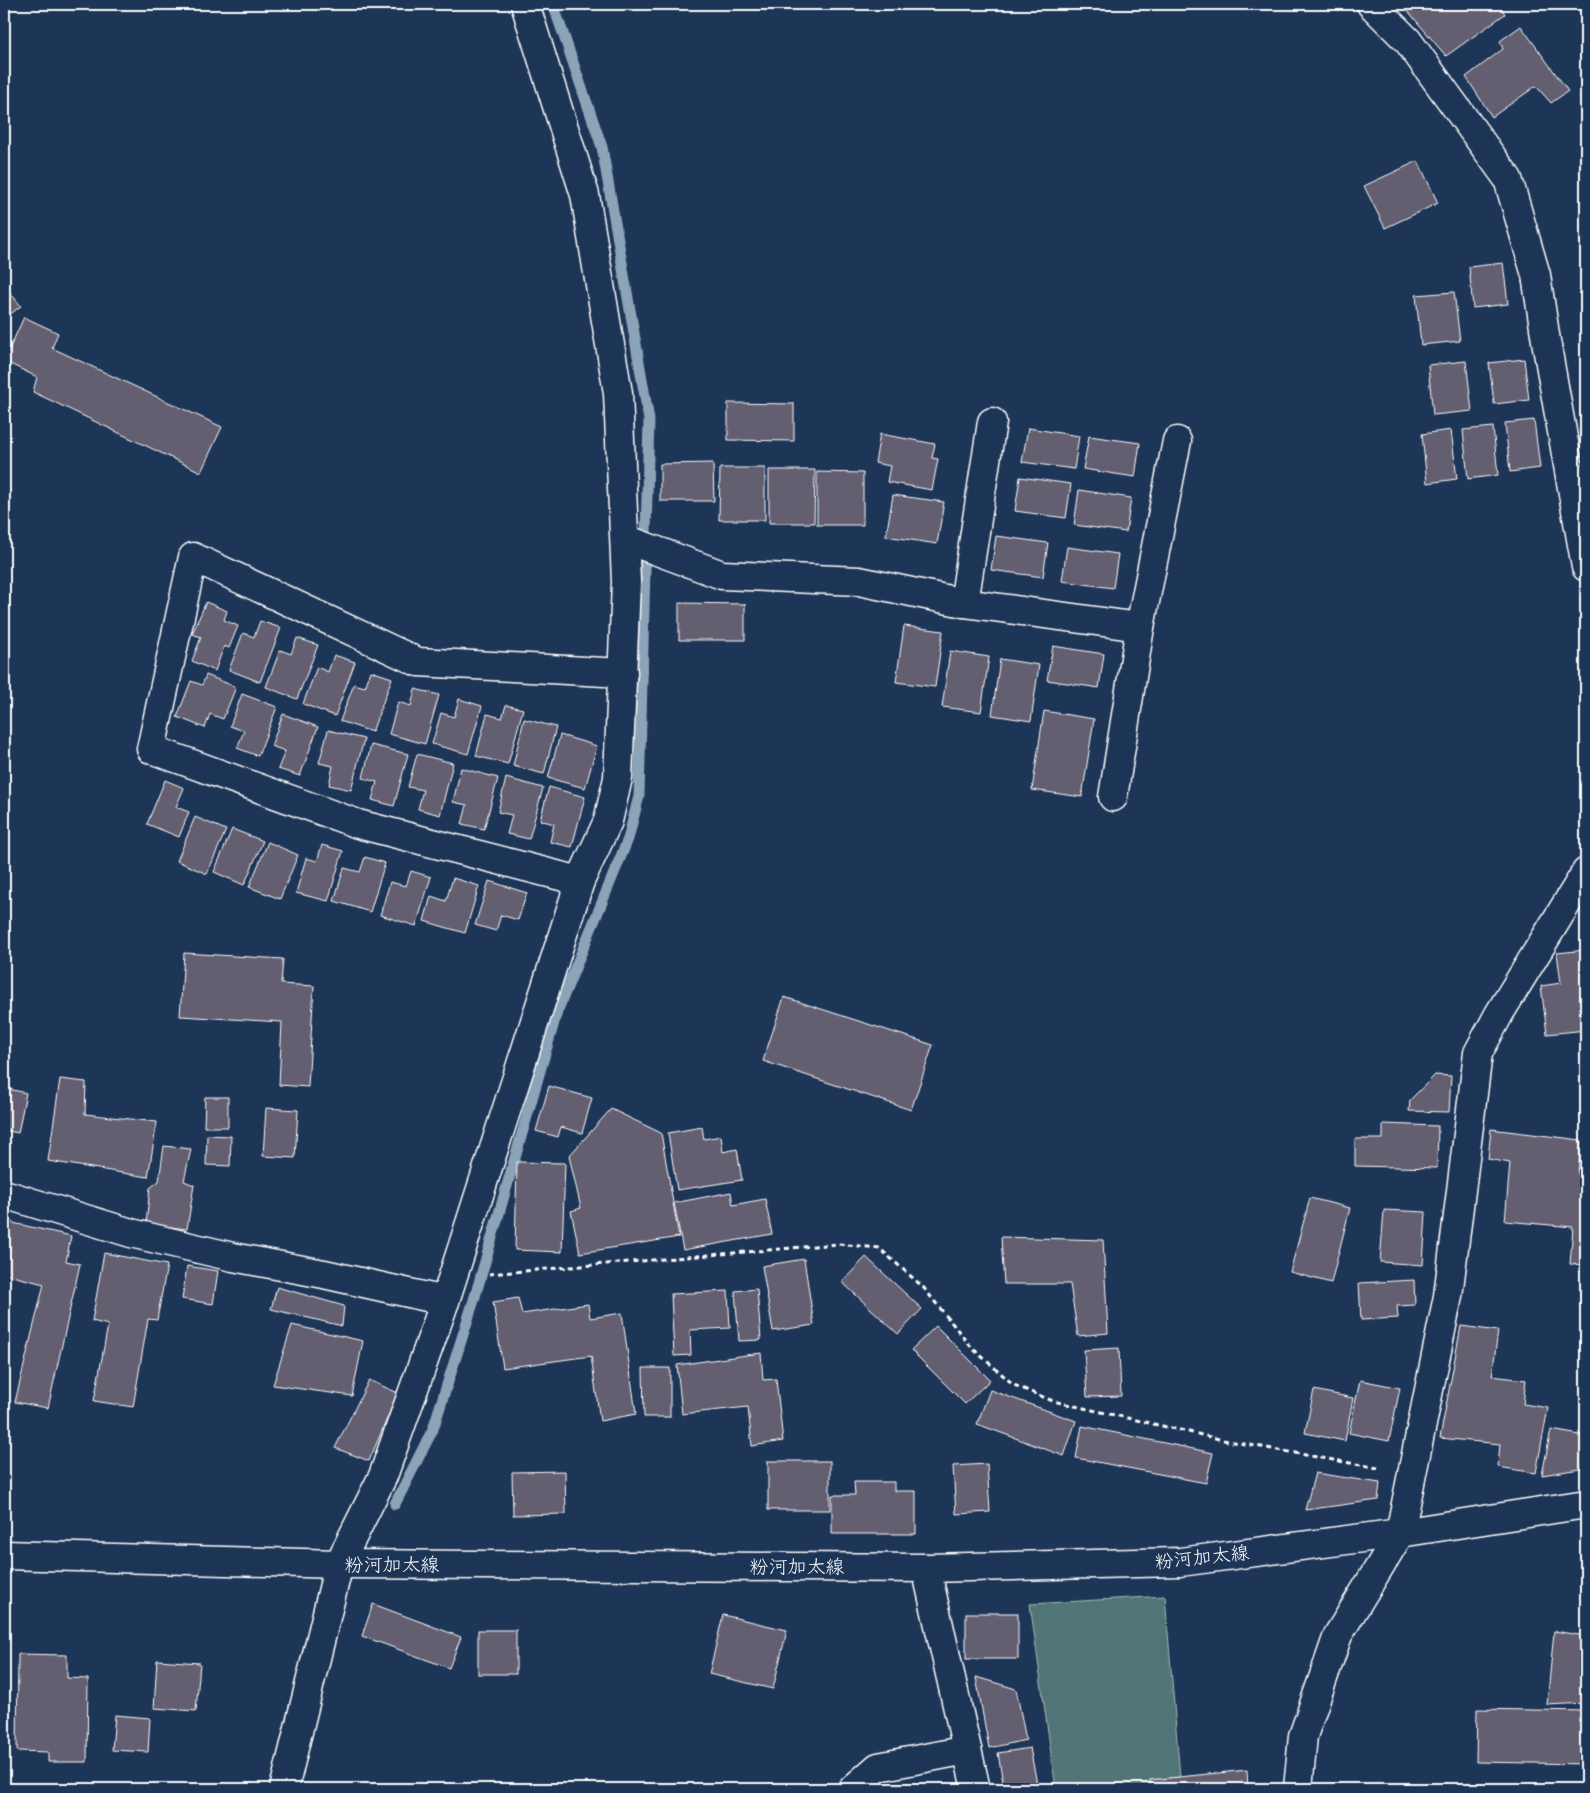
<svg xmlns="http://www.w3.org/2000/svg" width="1590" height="1793" viewBox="0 0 1590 1793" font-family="Mynerve,'Klee One',sans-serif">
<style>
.green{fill:#517577;stroke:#a8babb}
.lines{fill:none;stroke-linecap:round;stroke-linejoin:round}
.stream{stroke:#8ca4b8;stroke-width:11}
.building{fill:#635f70;stroke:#fff}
.minor-casing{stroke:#fff;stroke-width:31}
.secondary-casing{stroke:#fff;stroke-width:31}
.primary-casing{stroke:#fff;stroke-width:31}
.path{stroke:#fff;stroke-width:3;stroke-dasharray:5 4;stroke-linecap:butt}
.minor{stroke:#1d3557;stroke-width:28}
.secondary{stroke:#1d3557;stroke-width:28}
.primary{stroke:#1d3557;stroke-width:28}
.labels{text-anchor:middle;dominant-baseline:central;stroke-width:4;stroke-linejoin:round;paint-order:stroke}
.street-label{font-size:19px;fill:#fff;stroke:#1d3557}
</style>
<rect width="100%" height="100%" fill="#1d3557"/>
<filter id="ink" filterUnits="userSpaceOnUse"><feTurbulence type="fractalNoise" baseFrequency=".02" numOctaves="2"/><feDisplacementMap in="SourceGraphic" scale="10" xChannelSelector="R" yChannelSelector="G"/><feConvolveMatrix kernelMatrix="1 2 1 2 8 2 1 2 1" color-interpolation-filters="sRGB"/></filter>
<g filter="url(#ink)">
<!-- green -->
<path class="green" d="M1165,1596L1180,1777L1150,1780L1151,1789H1056L1030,1604Z"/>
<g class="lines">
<!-- stream -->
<path class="stream" d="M395,1504L433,1429L474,1300L557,1012L628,839L639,796L649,420L602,147L553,4"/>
</g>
<!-- building -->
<g class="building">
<path d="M1402,4H1499L1505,14L1446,56Z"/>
<path d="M1521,26L1568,91L1551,103L1536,86L1492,117L1466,77L1503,49L1500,41Z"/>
<path d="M1418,161L1438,203L1385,228L1364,186Z"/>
<path d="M1503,263L1508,304L1473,308L1469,267Z"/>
<path d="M4,285L21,306L4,319Z"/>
<path d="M1454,292L1460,341L1421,345L1416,295Z"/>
<path d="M24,317L58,333L52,348L222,427L201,472L33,392L37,377L4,361Z"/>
<path d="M1524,359L1529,400L1494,404L1489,363Z"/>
<path d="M1466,361L1472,411L1433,415L1428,365Z"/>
<path d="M728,403L794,404V441L728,440Z"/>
<path d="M1534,420L1540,468L1510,472L1505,423Z"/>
<path d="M1493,427L1498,475L1468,479L1463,430Z"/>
<path d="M1028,428L1079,436L1074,469L1022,462Z"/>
<path d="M1451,430L1457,479L1427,483L1422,434Z"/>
<path d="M880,434L935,444L932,458L938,459L932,490L887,482L890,466L875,463Z"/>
<path d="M1089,436L1140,443L1135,477L1083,469Z"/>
<path d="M713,463L714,501H660V464Z"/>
<path d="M720,468H765V520H719Z"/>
<path d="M769,470H815L814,523H769Z"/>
<path d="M817,472L863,473V525H817Z"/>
<path d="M1020,477L1071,484L1066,518L1015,511Z"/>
<path d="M1079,490L1131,498L1126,532L1074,525Z"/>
<path d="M893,495L944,502L937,544L886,536Z"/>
<path d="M996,536L1048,543L1043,577L991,570Z"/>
<path d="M1067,547L1118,554L1113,588L1062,581Z"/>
<path d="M206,602L227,611L224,620L238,626L229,648L224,646L215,671L192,661L201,637L192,634Z"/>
<path d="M679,603L745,604V640H679Z"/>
<path d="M260,621L281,628L260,682L229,670L243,633L254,637Z"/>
<path d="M904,626L943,631L935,687L896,682Z"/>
<path d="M297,638L318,645L297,699L266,687L280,650L291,654Z"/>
<path d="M1053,646L1104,654L1099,688L1047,680Z"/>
<path d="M950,651L989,657L981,712L942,707Z"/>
<path d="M334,655L355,662L335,716L303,704L317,667L328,672Z"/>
<path d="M1000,659L1039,665L1031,721L992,715Z"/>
<path d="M371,671L392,678L372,732L340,721L354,684L365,687Z"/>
<path d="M206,675L236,687L223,719L210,714L205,728L177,717L191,681L202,685Z"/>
<path d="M415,689L439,695L425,744L389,734L398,702L411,706Z"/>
<path d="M242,694L277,707L258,756L237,748L244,731L230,726Z"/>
<path d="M459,699L482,706L468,754L432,744L441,713L454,717Z"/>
<path d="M506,705L523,709L508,764L476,756L487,714L502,718Z"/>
<path d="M1044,711L1094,719L1082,797L1032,790Z"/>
<path d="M283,714L318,727L300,776L278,769L285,751L271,746Z"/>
<path d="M524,719L556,727L544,774L513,766Z"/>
<path d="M328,730L364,739L351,790L329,785L333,766L319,763Z"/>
<path d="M560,735L597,746L585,788L548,778Z"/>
<path d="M371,745L408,754L394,806L372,800L377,782L363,778Z"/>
<path d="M417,754L453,763L440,815L418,809L423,790L408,787Z"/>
<path d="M461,768L498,778L484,829L462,824L467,805L453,802Z"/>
<path d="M506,778L543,788L529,839L507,834L512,815L498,812Z"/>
<path d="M165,780L184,788L176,807L189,812L179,837L147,824Z"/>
<path d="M549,787L585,797L572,847L550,842L554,824L540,820Z"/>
<path d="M195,817L226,830L207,874L177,861Z"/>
<path d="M232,829L263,841L244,885L214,872Z"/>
<path d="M268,842L298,855L280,899L249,887Z"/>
<path d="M322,845L343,851L328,901L296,893L306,858L317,861Z"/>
<path d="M365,857L385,863L370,912L334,901L344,868L360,872Z"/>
<path d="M411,871L431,877L416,926L380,915L390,882L406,886Z"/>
<path d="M453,878L479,886L465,933L424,921L431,896L446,901Z"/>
<path d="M489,881L527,893L518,920L501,915L496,931L475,925Z"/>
<path d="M1586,950V1030L1547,1034L1541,986L1561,983L1557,953Z"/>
<path d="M184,953L283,959L281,984L314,986L308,1087L279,1085L282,1022L180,1016Z"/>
<path d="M784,997L933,1045L911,1110L763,1061Z"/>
<path d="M1435,1075L1451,1076L1449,1112L1409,1111L1410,1100Z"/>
<path d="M60,1079L86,1082L85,1114L157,1122L148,1177L48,1161Z"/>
<path d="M549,1086L592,1098L582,1133L561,1127L558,1137L536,1131Z"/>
<path d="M4,1088L26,1093L18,1133L4,1130Z"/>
<path d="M205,1097H228V1127H204Z"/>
<path d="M266,1108L298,1110L295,1158L263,1156Z"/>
<path d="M611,1109L661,1133L679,1237L580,1253L571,1211L581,1208L569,1156Z"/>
<path d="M1383,1124L1438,1126L1437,1168L1355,1166V1139H1383Z"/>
<path d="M702,1127L704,1139L721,1136L723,1152L737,1149L742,1180L677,1190L668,1133Z"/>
<path d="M1491,1129L1581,1140L1578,1174H1586V1265L1570,1264L1573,1227L1505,1221L1510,1163L1488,1159Z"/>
<path d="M207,1135L231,1136L230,1166L206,1165Z"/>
<path d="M164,1146L191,1149L184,1181L194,1185L187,1229L146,1224L150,1188L159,1181Z"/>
<path d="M517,1162L565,1163L562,1252L515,1250Z"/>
<path d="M731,1192L733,1205L765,1199L772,1234L683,1250L674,1203Z"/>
<path d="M1310,1198L1350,1208L1331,1283L1290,1272Z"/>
<path d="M1384,1210L1426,1212L1423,1265L1380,1262Z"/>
<path d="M4,1221L71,1236L66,1261L80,1264L48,1408L15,1402L44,1284L4,1274Z"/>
<path d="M1001,1237L1103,1240L1108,1333L1078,1336L1070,1284H1004Z"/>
<path d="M104,1253L167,1265L157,1320L148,1319L133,1407L94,1401L108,1325L92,1321Z"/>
<path d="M866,1257L922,1309L898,1334L842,1282Z"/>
<path d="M804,1259L814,1325L773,1331L762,1266Z"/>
<path d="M187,1266L218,1271L213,1304L182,1299Z"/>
<path d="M1414,1280L1415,1305L1397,1306L1398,1318L1361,1320L1359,1283Z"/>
<path d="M277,1287L344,1306L342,1326L271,1309Z"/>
<path d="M757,1289L761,1340L739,1341L735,1291Z"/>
<path d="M728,1291L730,1328L690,1330L691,1355L674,1356L671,1294Z"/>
<path d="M518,1298L522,1314L588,1304L590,1318L622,1313L636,1414L600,1421L591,1356L503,1368L493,1302Z"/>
<path d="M292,1325L363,1341L352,1396L273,1385Z"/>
<path d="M936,1326L990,1380L965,1404L911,1350Z"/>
<path d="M1461,1326L1498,1331L1492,1376L1526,1380L1523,1404L1548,1408L1536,1473L1498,1467L1500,1444L1440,1438Z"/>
<path d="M1119,1348L1121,1396L1087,1397L1084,1350Z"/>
<path d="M761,1353L763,1380L776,1379L783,1441L752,1446L748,1407L682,1414L677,1365Z"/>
<path d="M643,1368H670V1417H644Z"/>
<path d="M369,1380L398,1393L369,1461L335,1448Z"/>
<path d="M1360,1380L1400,1388L1389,1441L1349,1433Z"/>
<path d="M990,1390L1076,1421L1064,1456L977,1424Z"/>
<path d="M1314,1390L1353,1398L1345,1441L1305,1433Z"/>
<path d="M1082,1426L1213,1453L1206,1483L1076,1458Z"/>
<path d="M1551,1430L1586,1436V1468L1542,1475Z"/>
<rect x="768" y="1461" width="62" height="49"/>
<path d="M987,1464L990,1512L956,1514L953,1466Z"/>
<path d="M565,1471L566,1514L513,1515L512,1472Z"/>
<path d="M1315,1473L1380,1483L1378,1500L1305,1510Z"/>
<path d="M854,1482H894V1491H916V1534H832V1495H855Z"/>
<path d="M373,1604L461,1637L449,1668L362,1636Z"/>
<rect x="966" y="1613" width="52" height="46"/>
<path d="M723,1615L787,1630L773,1689L709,1674Z"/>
<rect x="478" y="1630" width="38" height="44"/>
<path d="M1554,1631L1586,1636V1703L1547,1705Z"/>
<path d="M18,1654L67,1655V1678L88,1679L87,1762H48V1752L17,1751Z"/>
<path d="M157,1660L200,1663L196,1711L154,1708Z"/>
<path d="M976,1677L1016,1689L1026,1740L989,1748Z"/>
<path d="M1477,1709L1586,1711V1764L1476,1762Z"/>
<path d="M115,1715L150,1718L148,1752L112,1750Z"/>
<path d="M1030,1748L1038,1789H1004L998,1753Z"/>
<path d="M1247,1770L1248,1789H1151L1150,1780Z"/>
<path d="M1329,1784L1365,1788V1789H1328Z"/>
<path d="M886,1785L916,1787L915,1789H881Z"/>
</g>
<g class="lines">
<defs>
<g id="minor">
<path d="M1371,4L1408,41L1508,179L1536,275L1546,341L1586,567"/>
<path d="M625,539L722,575L859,581L964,603L1140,627L1113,797"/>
<path d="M964,603L992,422"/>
<path d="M1140,627L1177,441"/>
<path d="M580,881L358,824L151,749L193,557L418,662L623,673"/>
<path d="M4,1194L131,1233L233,1257L324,1274L445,1301"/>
<path d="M339,1564L383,1476L445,1301L580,881L608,821L618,778L626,582L618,393L585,195L525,4"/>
<path d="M926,1568L976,1789"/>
<path d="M853,1789L878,1767L967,1750"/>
<path d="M1298,1789L1303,1736L1338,1635L1400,1533L1448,1296L1478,1053L1499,1014L1586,872"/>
</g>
<path id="secondary" d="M284,1789L339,1564"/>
<path id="primary" d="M4,1555L339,1564L926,1568L1180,1562L1400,1533L1586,1504"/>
</defs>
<!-- minor casing -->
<use href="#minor" class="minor-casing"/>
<!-- secondary casing -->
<use href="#secondary" class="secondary-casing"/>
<!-- primary casing -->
<use href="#primary" class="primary-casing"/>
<!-- path -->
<path class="path" d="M489,1274L838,1244L879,1248L923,1287L972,1348L1014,1385L1053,1401L1228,1441L1378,1468"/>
<!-- minor -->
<use href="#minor" class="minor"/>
<!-- secondary -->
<use href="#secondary" class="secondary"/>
<!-- primary -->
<use href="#primary" class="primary"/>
</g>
</g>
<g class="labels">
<!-- street labels -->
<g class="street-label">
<text transform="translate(1202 1558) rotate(-6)">粉河加太線</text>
<text x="392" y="1565">粉河加太線</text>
<text x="797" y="1567">粉河加太線</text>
</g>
</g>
<!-- margin -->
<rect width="1590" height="1793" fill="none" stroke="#1d3557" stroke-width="20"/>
<rect x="10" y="10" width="1570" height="1773" fill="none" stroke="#fff" stroke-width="2" filter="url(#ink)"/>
</svg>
